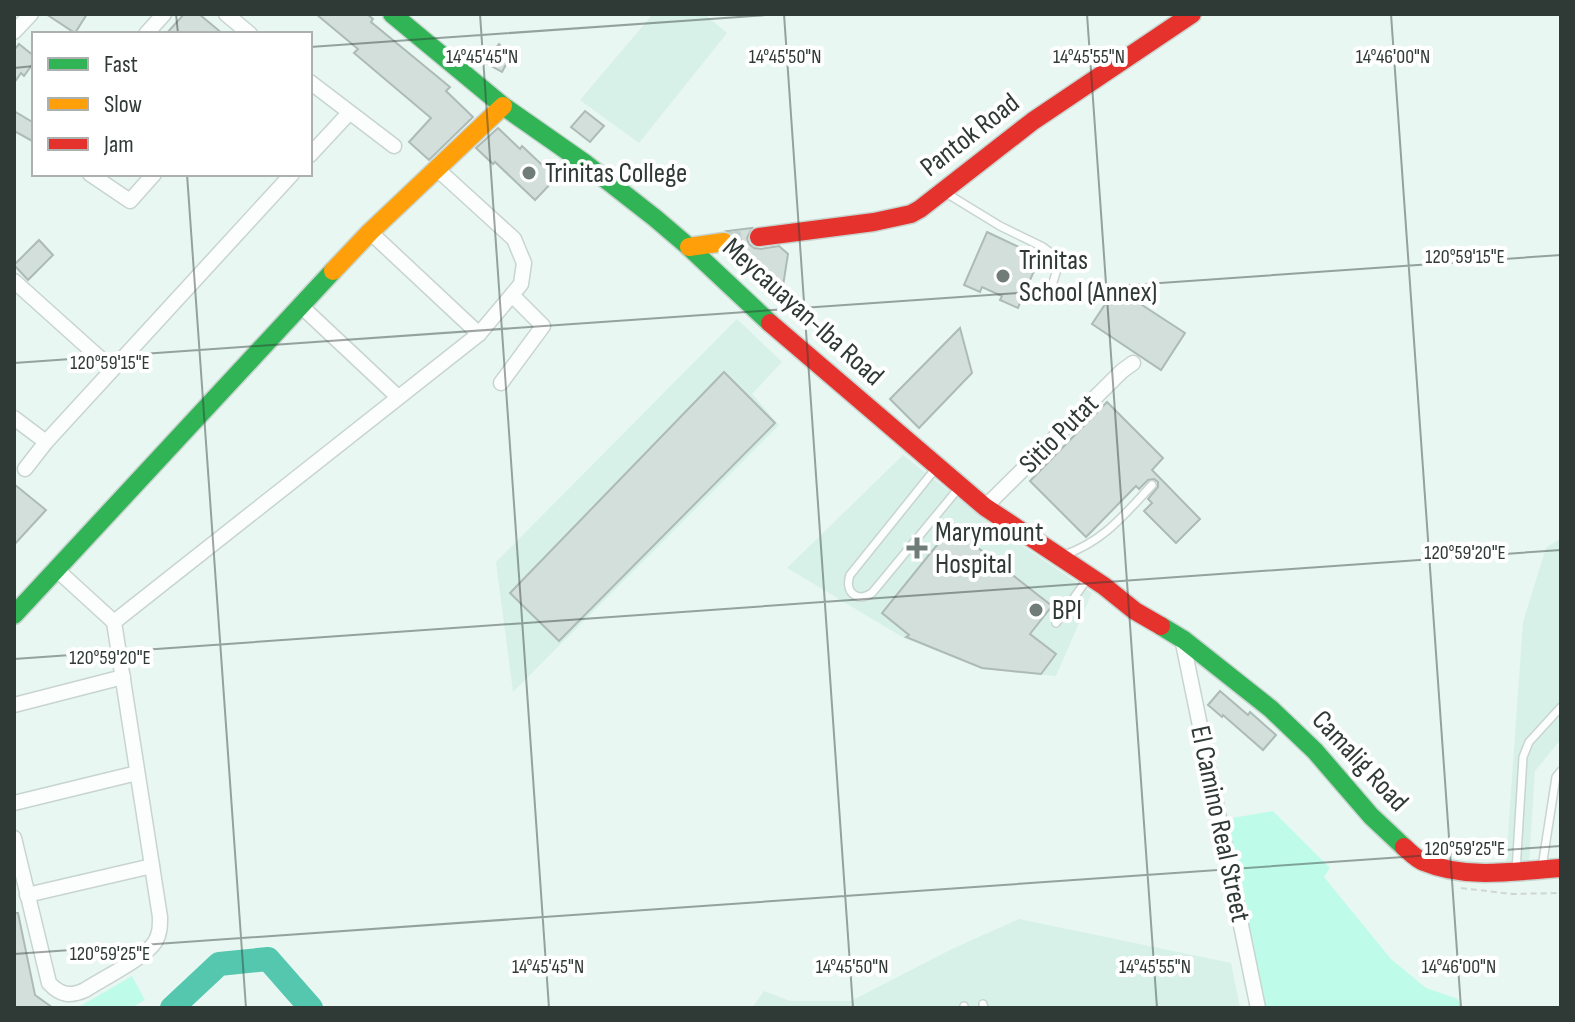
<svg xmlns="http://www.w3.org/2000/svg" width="1575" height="1022" viewBox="0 0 1575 1022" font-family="'Sofia Sans Condensed',sans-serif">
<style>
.built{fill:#d7f1e8}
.green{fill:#bffbe9}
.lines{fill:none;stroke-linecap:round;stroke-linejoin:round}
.river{stroke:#56c7af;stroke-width:24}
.building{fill:#d3dfdb;stroke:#aebab6;stroke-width:2}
.secondary-tunnel{stroke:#c3d1cc;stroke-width:18;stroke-dasharray:18 9;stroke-linecap:butt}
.lane-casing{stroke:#c8d4cf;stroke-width:10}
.street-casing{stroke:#c8d4cf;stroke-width:17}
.fast-casing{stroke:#c8d4cf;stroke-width:21}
.slow-casing{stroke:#c8d4cf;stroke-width:21}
.jam-casing{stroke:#c8d4cf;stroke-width:21}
.path{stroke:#cfd5d3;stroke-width:2;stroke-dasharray:6 4;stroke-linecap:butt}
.lane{stroke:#fcfefd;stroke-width:7}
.street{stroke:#fcfefd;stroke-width:14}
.fast{stroke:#30b455;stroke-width:18}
.slow{stroke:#ff9f0a;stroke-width:18}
.jam{stroke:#e5322d;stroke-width:18}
.ticks{fill:none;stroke:#2f3936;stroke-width:2;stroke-opacity:0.45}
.poi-dot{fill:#707c78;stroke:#fff;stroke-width:3}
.labels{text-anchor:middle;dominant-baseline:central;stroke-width:8;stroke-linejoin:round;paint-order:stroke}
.street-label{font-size:28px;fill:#2f3936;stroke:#fff}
.poi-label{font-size:28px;fill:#2f3936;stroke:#fff;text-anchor:start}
.ticks-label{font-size:20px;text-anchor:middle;fill:#2f3936;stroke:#fff;stroke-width:8;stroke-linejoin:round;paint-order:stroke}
</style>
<rect width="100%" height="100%" fill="#e8f7f2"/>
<!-- built -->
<g class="built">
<path d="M653,14H704L727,33L639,143L580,100Z"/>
<path d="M737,319L782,362L752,394L779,425L513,692L496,562Z"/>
<path d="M903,455L996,528L1092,593L1056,676L982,669L904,638L787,568Z"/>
<path d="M1561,538V739L1535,771L1529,863H1506L1523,622L1546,548Z"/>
<path d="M1019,919L1231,963L1240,1008H752L764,991L790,1001H851L952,949Z"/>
</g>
<!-- green -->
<g class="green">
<path d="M1273,811L1330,868L1324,877L1391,959L1426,988L1458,999L1461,1008H1266L1226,819Z"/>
<path d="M132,976L145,1000L131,1008H77Z"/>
</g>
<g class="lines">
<!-- river -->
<path class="river" d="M172,1008L219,964L268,959L311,1008"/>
</g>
<!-- building -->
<g class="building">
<path d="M46,14H87L75,33Z"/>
<path d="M184,14H199L223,34H166Z"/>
<path d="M316,14H367L373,19L371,22L450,87L446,91L473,117L429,160L409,142L431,118L354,53L358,49Z"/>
<path d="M19,44L34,56V62L24,76L21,73L14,83V50Z"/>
<path d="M499,44L510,57L502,72L484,62Z"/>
<path d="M14,111L34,123V142L14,131Z"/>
<path d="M585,111L604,126L590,142L571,127Z"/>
<path d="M498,128L520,149L522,146L556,178L535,200L495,162L493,164L476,148Z"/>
<path d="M752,228L747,238L749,244L754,248L761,249L779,246L788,254L783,286L736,250L731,252L735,246L736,240L733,234L727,231Z"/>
<path d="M987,232L1040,257L1018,308L1000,300L1002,296L982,287L980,292L964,285Z"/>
<path d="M39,240L53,255L28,280L14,265Z"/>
<path d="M1116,288L1185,333L1161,370L1092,324Z"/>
<path d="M960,328L972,373L919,428L890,399Z"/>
<path d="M724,372L775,423L559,641L510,593Z"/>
<path d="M1107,402L1163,458L1152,470L1200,519L1176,543L1144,511L1152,503L1148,499L1158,487V482L1154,479L1148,480L1139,489L1136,486L1086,537L1030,481Z"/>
<path d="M14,484L46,510L14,545Z"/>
<path d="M954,524L979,544L977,547L1052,606L1030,634L1056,654L1041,674L982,668L906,637L909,635L882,613Z"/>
<path d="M1220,691L1248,715L1250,712L1276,735L1263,750L1223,715L1222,717L1208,705Z"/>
<path d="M14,913H18L35,995L53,1008H14Z"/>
</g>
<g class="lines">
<!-- secondary-tunnel -->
<path class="secondary-tunnel" d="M724,242L759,237"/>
<defs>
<g id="lane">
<path d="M946,193L1000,226L1043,247L1060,260L1049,295"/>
<path d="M936,468L850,575C844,592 857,603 872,593L958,489"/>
<path d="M1064,555C1104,541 1124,515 1152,485"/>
<path d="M1056,623L1088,578"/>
<path d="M1542,867L1556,777L1561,771"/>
<path d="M1516,871L1523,757L1529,742L1561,707"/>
<path d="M983,1004L984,1008"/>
<path d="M964,1006V1008"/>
</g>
<g id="street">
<path d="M226,14L250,34"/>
<path d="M14,32L31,14"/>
<path d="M146,34L164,14"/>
<path d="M310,82L394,146"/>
<path d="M310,155L349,113"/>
<path d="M90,174L130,201L154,174"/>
<path d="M370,232L479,334"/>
<path d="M14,281L112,369"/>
<path d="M301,306L398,397"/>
<path d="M501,383L543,326L512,295"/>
<path d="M14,418L46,442L292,174"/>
<path d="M25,469L46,442"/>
<path d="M985,507L1122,371L1133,363"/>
<path d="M114,622L479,334L521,284L524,263L514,239L436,168"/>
<path d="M1184,640L1183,643L1258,1008"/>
<path d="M14,705L123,677"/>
<path d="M14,803L137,773"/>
<path d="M14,838L49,983C60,995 70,997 85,990C102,979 145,958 155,942C160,934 160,926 160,917L114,622L56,569"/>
<path d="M27,895L152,866"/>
</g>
<g id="fast">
<path d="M392,14L503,106L586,164L655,218L689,247L770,323"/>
<path d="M14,615L333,271"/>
<path d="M1161,626L1184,640L1271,709L1315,751L1371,816L1404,847"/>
</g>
<g id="slow">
<path d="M689,247L724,242"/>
<path d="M333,271L370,232L503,106"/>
</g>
<g id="jam">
<path d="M759,237L874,222L911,214L920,209L1033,121L1192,14"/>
<path d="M770,323L985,507L1104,586L1135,611L1161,626"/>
<path d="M1404,847C1410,852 1416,859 1424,862C1467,880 1516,871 1561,868"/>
</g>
</defs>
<!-- lane casing -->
<use href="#lane" class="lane-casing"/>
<!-- street casing -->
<use href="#street" class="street-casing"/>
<!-- fast casing -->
<use href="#fast" class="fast-casing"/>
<!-- slow casing -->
<use href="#slow" class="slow-casing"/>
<!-- jam casing -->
<use href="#jam" class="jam-casing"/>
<!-- path -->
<path class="path" d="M1461,888L1512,894L1561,893"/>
<!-- lane -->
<use href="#lane" class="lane"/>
<!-- street -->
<use href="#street" class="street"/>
<!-- fast -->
<use href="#fast" class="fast"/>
<!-- slow -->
<use href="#slow" class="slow"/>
<!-- jam -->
<use href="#jam" class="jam"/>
</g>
<!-- ticks -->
<path class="ticks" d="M176,14L178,34M480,14L549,1008M784,14L853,1008M1087,14L1157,1008M1391,14L1461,1008M310,47L781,14M14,68L34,66M187,174L246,1008M14,363L1561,255M14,659L1561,550M14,954L1561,846"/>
<!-- markers -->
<g class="poi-dot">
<circle cx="529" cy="173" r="8"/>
<circle cx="1003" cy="276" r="8"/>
<path d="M913 536h8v8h8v8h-8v8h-8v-8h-8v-8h8z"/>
<circle cx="1036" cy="610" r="8"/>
</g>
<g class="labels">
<!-- street labels -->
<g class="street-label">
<text transform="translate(970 135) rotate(-38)">Pantok Road</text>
<text transform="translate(803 312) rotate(42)">Meycauayan-Iba Road</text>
<text transform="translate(1059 434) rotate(-45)">Sitio Putat</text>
<text transform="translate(1360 761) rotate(47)">Camalig Road</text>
<text transform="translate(1220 824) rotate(78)">El Camino Real Street</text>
</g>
<!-- poi labels -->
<g class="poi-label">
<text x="545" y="173">Trinitas College</text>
<text x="1019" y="260">Trinitas<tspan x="1019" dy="32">School (Annex)</tspan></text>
<text x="935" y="532">Marymount<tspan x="935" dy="32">Hospital</tspan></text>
<text x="1052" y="610">BPI</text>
</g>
</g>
<g class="ticks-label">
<text x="482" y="63">14°45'45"N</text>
<text x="785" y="63">14°45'50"N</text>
<text x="1089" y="63">14°45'55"N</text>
<text x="1393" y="63">14°46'00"N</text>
<text x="1465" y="263">120°59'15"E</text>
<text x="110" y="369">120°59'15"E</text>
<text x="1465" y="559">120°59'20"E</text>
<text x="110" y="664">120°59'20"E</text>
<text x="1465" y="855">120°59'25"E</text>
<text x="110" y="960">120°59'25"E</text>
<text x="548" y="973">14°45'45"N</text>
<text x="852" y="973">14°45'50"N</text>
<text x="1155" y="973">14°45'55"N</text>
<text x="1459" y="973">14°46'00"N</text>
</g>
<!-- border -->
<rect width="1575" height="1022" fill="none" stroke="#2f3936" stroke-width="32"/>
<!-- legend -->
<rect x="32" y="32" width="280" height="144" fill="#ffffff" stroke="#acb0af" stroke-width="2"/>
<rect x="48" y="58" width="40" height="12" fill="#30b455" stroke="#acb0af" stroke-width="2"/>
<text x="104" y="72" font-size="24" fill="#2f3936">Fast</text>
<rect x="48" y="98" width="40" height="12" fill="#ff9f0a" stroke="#acb0af" stroke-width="2"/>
<text x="104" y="112" font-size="24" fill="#2f3936">Slow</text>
<rect x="48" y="138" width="40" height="12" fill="#e5322d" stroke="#acb0af" stroke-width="2"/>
<text x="104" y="152" font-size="24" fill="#2f3936">Jam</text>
</svg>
